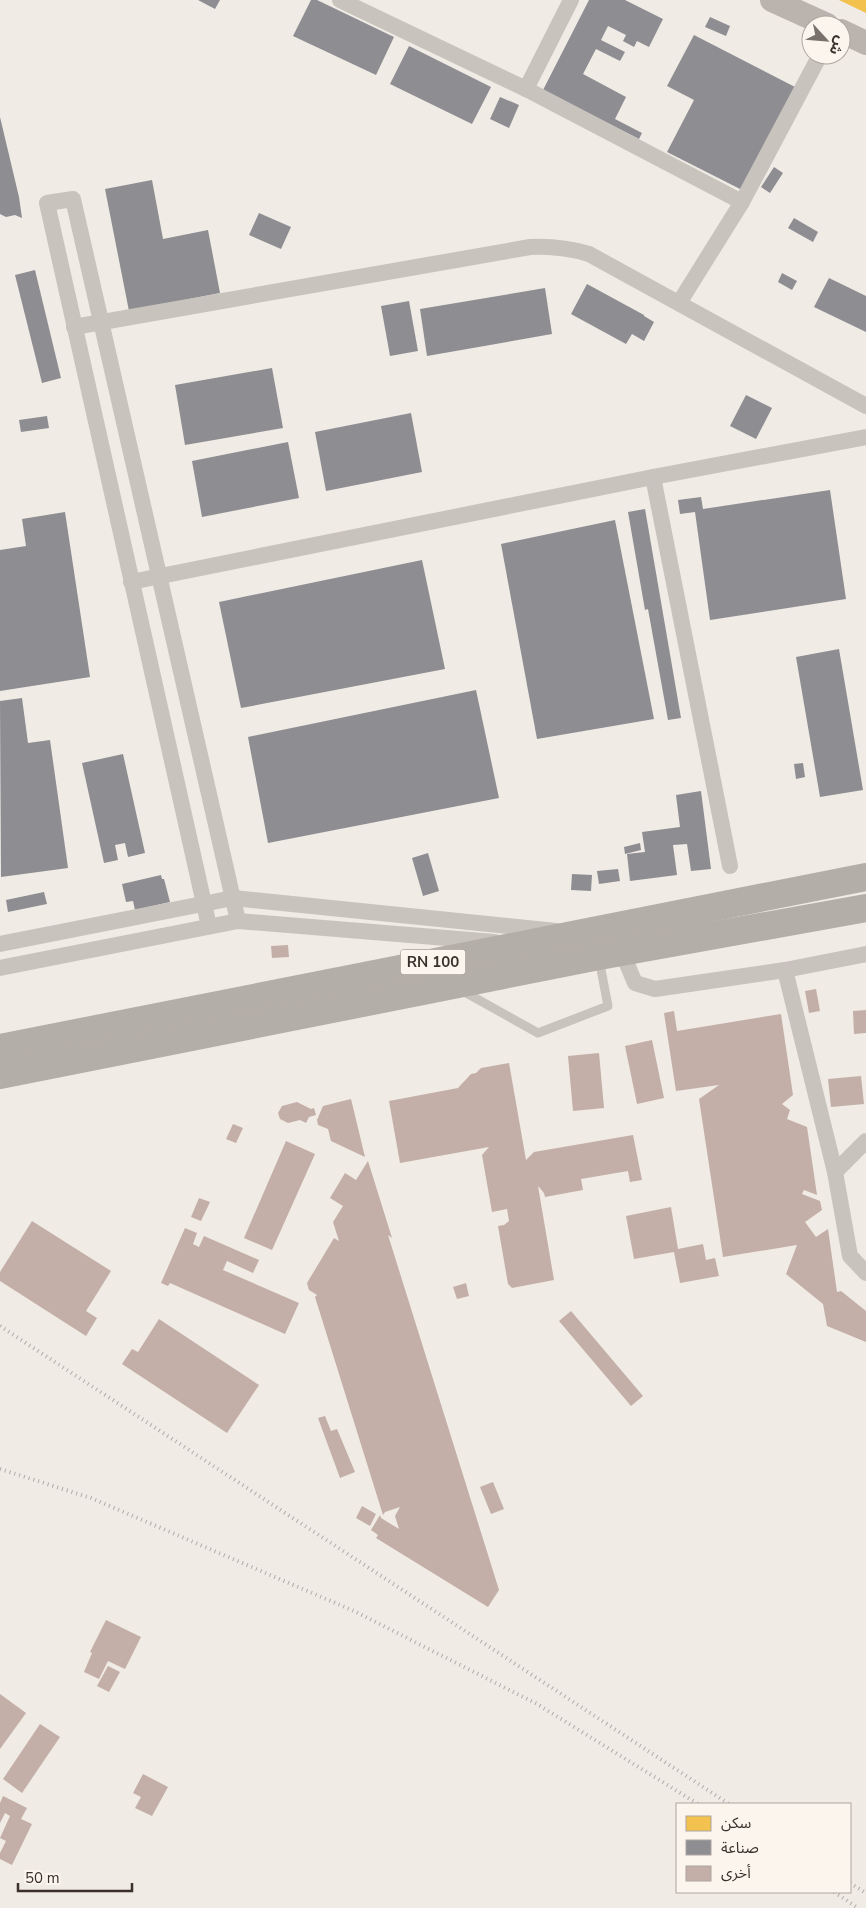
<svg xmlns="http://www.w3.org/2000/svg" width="866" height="1908" viewBox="0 0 866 1908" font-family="'Nunito Sans','Noto Sans Arabic',sans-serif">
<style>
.homes{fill:#f2c14e}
.industry{fill:#8d8d92}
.building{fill:#c3afa7}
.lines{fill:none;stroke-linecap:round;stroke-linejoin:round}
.service{stroke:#c9c3be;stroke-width:9}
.minor{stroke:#c9c3be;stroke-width:16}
.secondary{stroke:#bab3ae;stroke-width:24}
.trunk{stroke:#b4aea8;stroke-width:28}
.rail{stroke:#b1aca8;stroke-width:4;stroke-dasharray:1 4;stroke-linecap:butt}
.labels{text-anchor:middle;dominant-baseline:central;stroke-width:5;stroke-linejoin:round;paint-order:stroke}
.shield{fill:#fbf5ee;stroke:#756b66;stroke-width:1}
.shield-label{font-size:15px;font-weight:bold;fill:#3b302b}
</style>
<rect width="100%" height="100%" fill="#f0ebe5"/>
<!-- homes -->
<path class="homes" d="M839,0H866V13Z"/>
<!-- industry -->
<g class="industry">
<path d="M198,0H220L215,9Z"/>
<path d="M311,0H317L394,37L376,75L293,36Z"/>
<path d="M589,0H625L663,19L649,47L637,41L634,47L623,41L626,35L608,26L601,40L625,52L620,61L596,49L583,74L626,97L615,119L642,133L639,139L543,90Z"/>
<path d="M710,17L730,26L726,36L705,27Z"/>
<path d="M694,35L795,87L742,190L667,152L694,100L667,86Z"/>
<path d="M409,46L491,87L472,124L390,84Z"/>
<path d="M500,97L519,105L509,128L490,119Z"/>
<path d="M0,117L19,197L22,218L15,215L6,217L0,214Z"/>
<path d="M774,167L783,173L770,193L761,187Z"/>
<path d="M152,180L163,239L208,230L220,293L129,311L105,189Z"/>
<path d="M259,213L291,227L281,249L249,235Z"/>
<path d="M794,218L818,232L813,242L788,228Z"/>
<path d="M35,270L61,378L42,383L15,275Z"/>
<path d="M782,273L797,281L792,290L778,282Z"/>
<path d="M829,278L866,296V332L814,307Z"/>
<path d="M587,284L644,315V316L654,322L644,341L632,334L626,344L571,314Z"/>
<path d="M545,288L552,334L427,356L420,309Z"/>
<path d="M409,301L418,351L390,356L381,306Z"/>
<path d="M272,368L283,428L185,445L175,385Z"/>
<path d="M746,395L772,408L756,439L730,426Z"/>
<path d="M411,413L422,472L326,491L315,432Z"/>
<path d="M47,416L49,428L21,432L19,420Z"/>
<path d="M288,442L299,498L202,517L192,461Z"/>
<path d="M830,490L846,599L710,620L695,512L680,514L678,500L701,497L703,509Z"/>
<path d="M645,509L681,718L668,720L648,609L645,610L628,512Z"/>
<path d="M65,512L90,677L0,691V550L26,546L22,519Z"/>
<path d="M615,520L654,719L537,739L501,544Z"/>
<path d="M422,560L445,669L241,708L219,602Z"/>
<path d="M839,649L863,790L820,797L796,657Z"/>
<path d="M476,690L499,798L268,843L248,737Z"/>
<path d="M22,698L28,743L50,740L68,868L1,877L0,701Z"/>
<path d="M123,754L145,853L128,857L125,843L115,845L118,860L104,863L82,763Z"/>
<path d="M803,763L805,777L796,779L794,764Z"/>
<path d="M701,791L711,869L691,871L687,844L673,845L677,875L630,881L627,854L645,852L642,832L680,827L676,795Z"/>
<path d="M640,843L641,850L625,854L624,847Z"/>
<path d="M428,853L439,891L423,896L412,858Z"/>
<path d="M618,869L620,881L599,884L597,871Z"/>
<path d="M572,874L592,875L591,891L571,890Z"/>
<path d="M161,875L162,879H164L170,902L135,910L133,901L126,902L122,884Z"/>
<path d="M44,892L47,904L8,912L6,900Z"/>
</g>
<!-- building -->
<g class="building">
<path d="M288,945L289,957L272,958L271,946Z"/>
<path d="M816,989L820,1011L809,1013L805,991Z"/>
<path d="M866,1010V1033L854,1034L853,1011Z"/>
<path d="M674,1011L677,1031L781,1014L793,1095L782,1104L790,1110L787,1119L807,1127L817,1195L804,1190L802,1194L820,1201L822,1210L805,1222L816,1237L828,1229L837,1292L841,1291L866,1311V1342L827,1326L823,1304L786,1274L797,1245L723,1257L699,1099L719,1085L676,1091L664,1013Z"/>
<path d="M652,1040L664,1098L637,1104L625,1046Z"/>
<path d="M599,1053L604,1108L573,1111L568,1056Z"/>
<path d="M509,1063L526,1160L534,1152L633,1135L642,1180L630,1182L628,1171L581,1179L583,1190L545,1197L544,1193L538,1186L554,1280L512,1288L508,1284L498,1226L504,1225L509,1221L507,1209L492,1212L482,1155L489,1147L400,1163L389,1101L458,1088L471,1074L476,1073L481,1068Z"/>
<path d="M861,1076L864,1104L831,1107L828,1079Z"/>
<path d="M351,1099L365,1157L331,1141L328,1129L318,1125L317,1120L323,1106Z"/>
<path d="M297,1102L311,1109L314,1108L316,1115L309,1117L306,1123L300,1120L288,1123L280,1119L278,1113L282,1106Z"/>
<path d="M233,1124L243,1128L236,1143L226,1139Z"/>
<path d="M286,1141L315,1154L272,1250L244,1238Z"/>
<path d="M368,1161L392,1238L388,1235L499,1590L488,1607L376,1538L378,1535L371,1530L380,1515L381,1518L399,1529L395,1516L400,1507L385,1512L383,1515L315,1297L317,1295L309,1290L307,1283L334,1238L339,1241L333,1222L343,1206L330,1198L345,1173L356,1180Z"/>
<path d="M199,1198L210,1202L201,1221L191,1217Z"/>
<path d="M671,1207L678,1249L703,1244L706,1260L715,1258L719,1276L680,1283L674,1252L634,1259L626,1216Z"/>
<path d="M32,1221L111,1271L86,1311L97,1318L86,1336L0,1281V1272Z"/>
<path d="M185,1228L197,1233L193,1244L199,1247L204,1236L259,1260L253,1273L227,1261L223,1270L299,1303L285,1334L170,1283L168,1286L161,1283Z"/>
<path d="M466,1283L469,1296L457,1299L453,1287Z"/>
<path d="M571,1311L643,1396L631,1406L559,1321Z"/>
<path d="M159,1319L259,1385L227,1433L122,1364L132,1349L138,1352Z"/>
<path d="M325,1416L331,1431L337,1429L355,1472L340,1478L318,1418Z"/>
<path d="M493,1482L504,1509L491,1514L480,1487Z"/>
<path d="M362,1506L376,1514L370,1526L356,1518Z"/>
<path d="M106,1620L141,1637L125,1669L108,1661L99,1679L84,1672L92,1653L90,1652Z"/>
<path d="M108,1666L120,1672L109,1692L97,1686Z"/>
<path d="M0,1694L26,1713L0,1749Z"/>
<path d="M40,1724L60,1737L22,1793L3,1779Z"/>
<path d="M143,1774L168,1787L152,1816L135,1808L141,1797L133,1793Z"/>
<path d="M3,1796L27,1808L21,1819L32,1824L12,1865L0,1859V1853L6,1841L0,1838L10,1816L5,1813L0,1823V1803Z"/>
</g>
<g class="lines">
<!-- service -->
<path class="service" d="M461,990L538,1033L608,1006L599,959"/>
<!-- minor -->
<g class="minor">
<path d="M340,0L526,89L742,202"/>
<path d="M526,89L571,0"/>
<path d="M679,303L742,202L820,55"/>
<path d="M74,327L530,247C551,246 569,248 589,254L866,406"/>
<path d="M653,477L730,866"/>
<path d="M131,582L653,477L866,437"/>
<path d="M209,926L47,203L73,199L238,921"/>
<path d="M0,944L233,898L556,931"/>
<path d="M622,952L635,983L655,989L785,970L866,954"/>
<path d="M0,968L238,921L495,942"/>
<path d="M785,970L835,1172L850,1256L866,1273"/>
<path d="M835,1172L866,1141"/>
</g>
<!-- secondary -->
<g class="secondary">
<path d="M772,0L827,25"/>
<path d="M841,31L866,43"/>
</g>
<!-- trunk -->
<g class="trunk">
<path d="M0,1048L866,877"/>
<path d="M0,1075L599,956L866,908"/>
</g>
<!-- rail -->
<g class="rail">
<path d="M0,1326L729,1804"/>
<path d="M0,1469L91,1498L354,1611L537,1704L698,1804"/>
<path d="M850,1883L866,1893"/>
<path d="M834,1892L858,1908"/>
</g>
</g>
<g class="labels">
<!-- shield labels -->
<rect class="shield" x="400.5" y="949.5" width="65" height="25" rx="4"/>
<g class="shield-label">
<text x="433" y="962">RN 100</text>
</g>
</g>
<!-- legend -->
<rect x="676" y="1803" width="175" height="90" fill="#fbf5ee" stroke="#aea6a0"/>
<rect x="686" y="1816" width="25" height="15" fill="#f2c14e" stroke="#aea6a0"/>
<text x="721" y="1828" font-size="15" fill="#3b302b">سكن</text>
<rect x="686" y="1840" width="25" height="15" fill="#8d8d92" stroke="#aea6a0"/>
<text x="721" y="1853" font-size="15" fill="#3b302b">صناعة</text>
<rect x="686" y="1866" width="25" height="15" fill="#c3afa7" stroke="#aea6a0"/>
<text x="721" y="1878" font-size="15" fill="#3b302b">أخرى</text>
<!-- north arrow -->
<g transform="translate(826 40) rotate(116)"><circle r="24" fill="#fbf5ee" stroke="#aea6a0"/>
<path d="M0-4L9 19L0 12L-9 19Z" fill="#7a716c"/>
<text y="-8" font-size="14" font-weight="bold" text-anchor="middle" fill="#3b302b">ش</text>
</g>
<!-- scale -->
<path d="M18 1883v8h114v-8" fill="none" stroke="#3b302b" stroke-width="2.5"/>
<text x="25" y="1883" font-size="15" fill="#3b302b" stroke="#fbf5ee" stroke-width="4" paint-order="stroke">50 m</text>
</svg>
